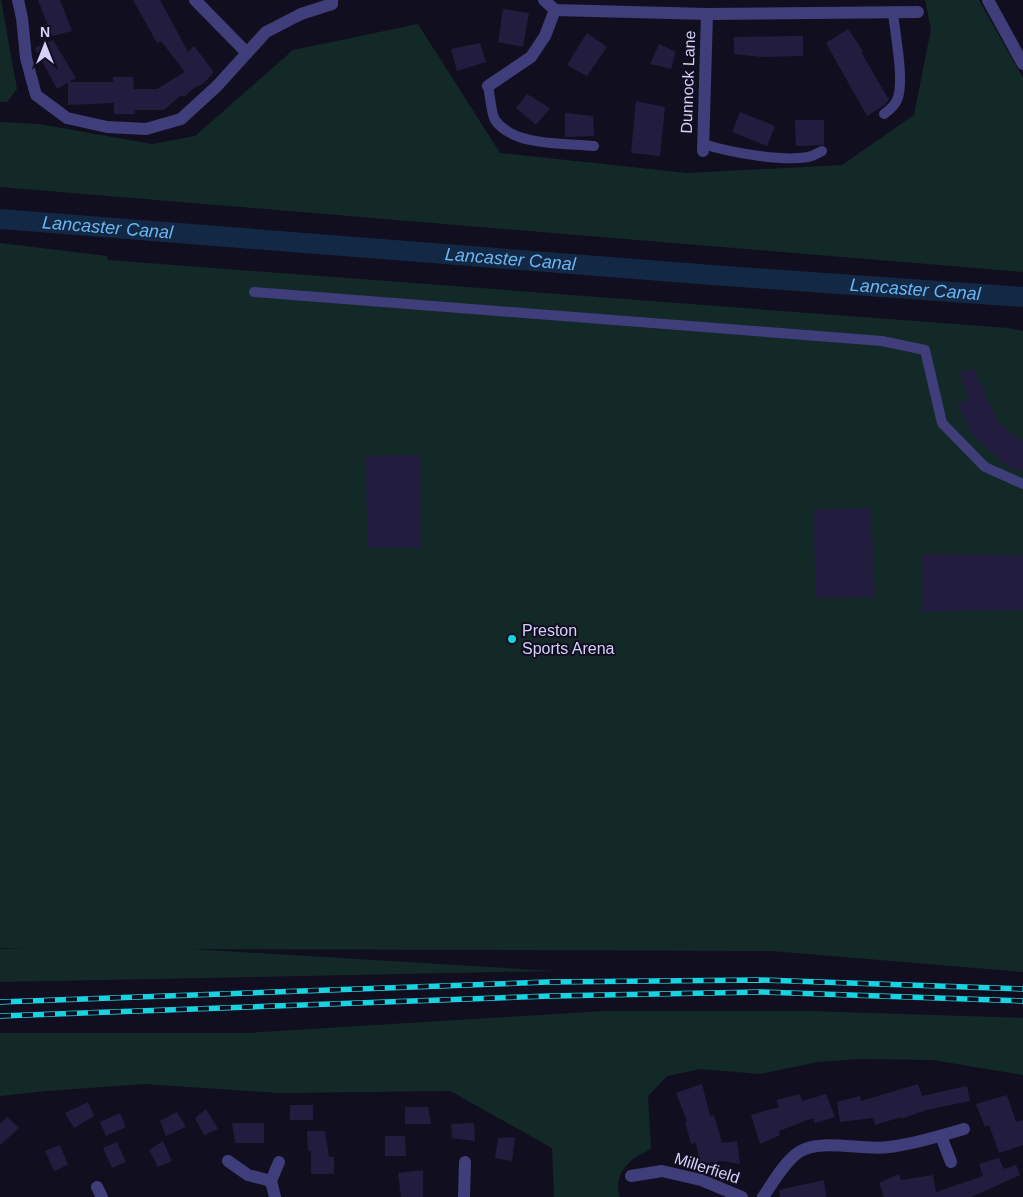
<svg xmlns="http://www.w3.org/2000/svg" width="1023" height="1197" viewBox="0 0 1023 1197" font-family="Helvetica,sans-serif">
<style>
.green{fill:#122927}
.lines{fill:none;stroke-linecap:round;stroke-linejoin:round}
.canal{stroke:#132844;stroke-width:20}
.building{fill:#221d3e}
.lane{stroke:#3f3e7a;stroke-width:10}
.street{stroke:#3f3e7a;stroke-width:12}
.rail-casing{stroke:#16d4e2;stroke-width:5.5}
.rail{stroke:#110f1f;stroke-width:4;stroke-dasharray:11;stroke-linecap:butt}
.poi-dot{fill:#16d4e2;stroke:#110f1f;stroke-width:2}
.labels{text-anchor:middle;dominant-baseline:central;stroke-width:4;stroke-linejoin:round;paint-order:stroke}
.street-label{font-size:16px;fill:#d5d1fb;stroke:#110f1f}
.poi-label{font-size:16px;fill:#d5d1fb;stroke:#110f1f;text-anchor:start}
.water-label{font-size:18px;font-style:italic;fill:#69b6f1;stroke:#110f1f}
</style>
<rect width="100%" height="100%" fill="#110f1f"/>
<!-- green -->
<g class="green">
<path d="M0,0H1L17,89L7,102H0Z"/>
<path d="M925,0H979L1023,78V272L0,187V122L39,124L152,144L195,136L293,50L418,24L500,153L687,173L842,165L914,115L931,29Z"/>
<path d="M0,243L107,256L108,260L1008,328L1023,331V972L771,951L192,949L554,971L0,982V949L25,948H0Z"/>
<path d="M605,1011H808L1023,1018V1075L933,1060L858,1059L818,1062L760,1074L700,1069L667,1076L648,1096L651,1148C646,1153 640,1154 634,1158C621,1169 615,1180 620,1197H554L552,1148L450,1091L279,1093L145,1084L46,1091L0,1096V1033H247Z"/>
</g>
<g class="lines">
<!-- canal -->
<path class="canal" id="s1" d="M0,219L712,275L1023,297"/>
</g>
<!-- building -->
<g class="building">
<path d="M38,0H60L72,31L52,36Z"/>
<path d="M133,0H160L188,52L194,46L214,72L204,83L197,87L196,86L184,97L181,95L164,110H135V114H114V103L68,105V82H113V77H133L134,89H157L185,72L161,41L157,43Z"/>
<path d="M503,9L529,13L523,47L498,42Z"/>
<path d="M848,29L863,51L861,52L889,100L883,106L867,116L826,43Z"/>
<path d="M587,33L607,47L587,76L567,65Z"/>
<path d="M803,36V56L762,57L734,54V37Z"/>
<path d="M53,40L76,78L57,89L35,48Z"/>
<path d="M480,43L486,62L457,71L451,49Z"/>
<path d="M659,44L676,52L671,69L650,64Z"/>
<path d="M527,94L550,108L536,125L516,108Z"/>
<path d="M636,101L665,107L660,156L631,153Z"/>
<path d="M740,112L775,126L767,146L732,132Z"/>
<path d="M565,113L593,116L594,136L565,137Z"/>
<path d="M795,120H824V145L796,146Z"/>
<path d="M974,369L997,420L1015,437L1023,440V471L1010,469L972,435L957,403L969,400L959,372Z"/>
<path d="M421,455L422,548H367L366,456Z"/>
<path d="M871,508L875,597L815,598L814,509Z"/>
<path d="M921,554L1023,555V610L922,612Z"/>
<path d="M702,1084L710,1116L714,1115L722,1143L737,1141L740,1164L723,1161L700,1164L696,1143L691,1144L685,1121H687L676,1093Z"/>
<path d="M918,1084L922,1096L967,1086L970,1101L926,1110L901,1119V1117L875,1125L873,1118L840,1122L837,1102L860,1096L861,1101Z"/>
<path d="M800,1094L802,1101L826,1094L835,1117L815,1123L813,1118L779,1131L780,1135L760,1144L751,1115L779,1107L777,1100Z"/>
<path d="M1007,1095L1016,1122L1023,1120V1145L999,1153L989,1125L985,1127L976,1104Z"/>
<path d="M88,1102L94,1116L74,1128L65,1113Z"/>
<rect x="290" y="1105" width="23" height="15"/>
<path d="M405,1107H428L431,1124H405Z"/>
<path d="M206,1109L218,1129L204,1135L195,1118Z"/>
<path d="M177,1112L186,1127L166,1136L160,1121Z"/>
<path d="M120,1113L126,1127L106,1136L100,1122Z"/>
<path d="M7,1117L19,1128L0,1145V1124Z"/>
<path d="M232,1123H264V1143H235Z"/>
<path d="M474,1123L475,1141L452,1138L451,1124Z"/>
<path d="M307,1131H325L329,1157H334V1174H311V1151H308Z"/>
<path d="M385,1136H405L406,1156H385Z"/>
<path d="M515,1137L512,1161L495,1158L498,1138Z"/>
<path d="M163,1141L172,1161L158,1167L149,1150Z"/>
<path d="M117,1142L126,1162L112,1168L103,1148Z"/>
<path d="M60,1145L68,1165L54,1171L45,1151Z"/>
<path d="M999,1158L1004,1169L1016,1165L1020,1175L971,1197H884L879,1183L899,1174L901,1180L933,1175L936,1192L983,1176L979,1164Z"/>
<path d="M423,1170V1197H401L398,1173Z"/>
<path d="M824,1180L826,1197H780L779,1190Z"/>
</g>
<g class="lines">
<!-- lane -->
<g class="lane">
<path d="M488,86C490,94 491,113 495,120C514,147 565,143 594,146"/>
<path d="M884,114C889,110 894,107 897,100C905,83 895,33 893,13"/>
<path d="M703,144C729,152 781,162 808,157C813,156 818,153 822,151"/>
<path d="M254,292L882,341L925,350L942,423L985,467L1023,484"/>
</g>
<!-- street -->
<g class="street">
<path d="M18,0L22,18L26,58L36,95L67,118L107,127L146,129L181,119L217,86L247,53"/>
<path d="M195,0L247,53L266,32L301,14L332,4V0"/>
<path d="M544,0L555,10L707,14L918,12"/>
<path d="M988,0L1023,64"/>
<path d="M488,86L531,57L545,36L555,10"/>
<path d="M703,151L707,14"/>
<path d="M941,1136L951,1162"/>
<path d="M228,1161L248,1175L271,1181L275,1197"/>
<path d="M631,1176L662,1171L701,1180L742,1197"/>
<path d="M271,1181L279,1162"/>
<path d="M97,1187L102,1197"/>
<path d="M464,1197L465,1162"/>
<path d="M763,1197C772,1184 785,1161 799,1152C820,1138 864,1151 889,1147C915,1144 939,1136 964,1129"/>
</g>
<defs>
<g id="rail">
<path d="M0,1002L548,982L759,980L1023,989"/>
<path d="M0,1016L550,996L761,992L1023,1001"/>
</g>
</defs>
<!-- rail casing -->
<use href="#rail" class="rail-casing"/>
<!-- rail -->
<use href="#rail" class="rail"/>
</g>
<!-- markers -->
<circle class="poi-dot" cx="512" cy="639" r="5"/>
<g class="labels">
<!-- street labels -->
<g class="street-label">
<text transform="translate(688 82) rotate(-88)">Dunnock Lane</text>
<text transform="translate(707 1168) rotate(18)">Millerfield</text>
</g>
<!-- poi labels -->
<g class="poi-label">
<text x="522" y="630">Preston<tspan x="522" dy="18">Sports Arena</tspan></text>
</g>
<!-- water labels -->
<g class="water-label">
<text stroke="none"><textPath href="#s1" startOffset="108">Lancaster Canal</textPath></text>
<text stroke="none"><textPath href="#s1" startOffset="512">Lancaster Canal</textPath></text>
<text stroke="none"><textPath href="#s1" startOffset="918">Lancaster Canal</textPath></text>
</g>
</g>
<!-- north arrow -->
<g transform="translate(45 45)" stroke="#110f1f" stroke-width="4" paint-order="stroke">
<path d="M0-4L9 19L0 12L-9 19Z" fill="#d5d1fb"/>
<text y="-8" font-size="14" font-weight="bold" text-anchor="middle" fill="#d5d1fb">N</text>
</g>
</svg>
